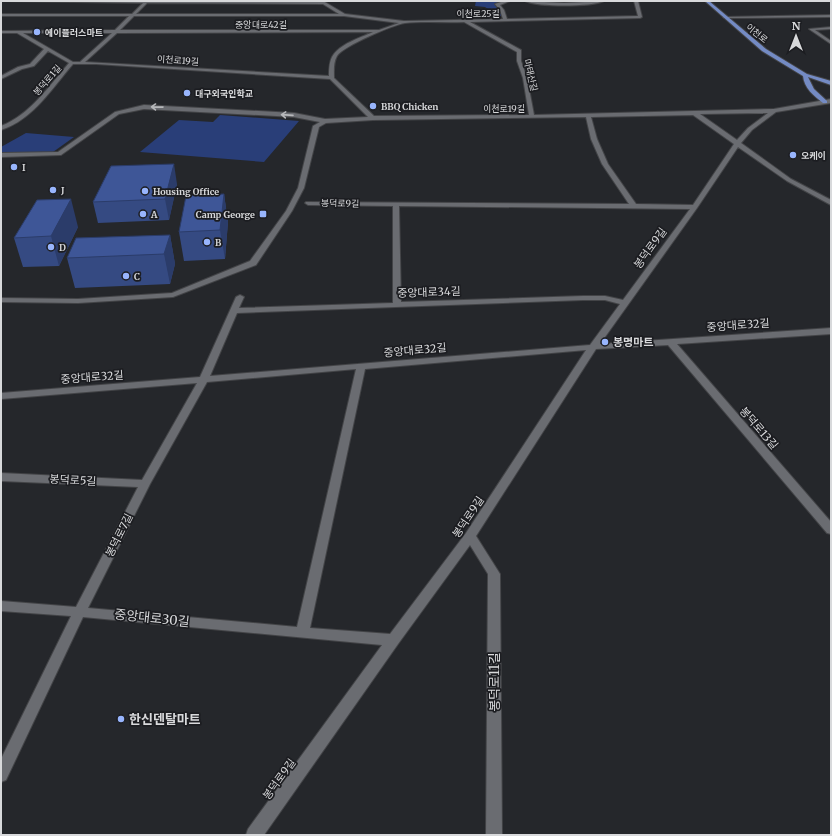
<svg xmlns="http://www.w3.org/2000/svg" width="832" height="836" viewBox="0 0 832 836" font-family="Merriweather,'Noto Sans KR',serif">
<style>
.green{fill:#293e78}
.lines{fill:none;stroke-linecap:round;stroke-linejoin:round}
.minor-casing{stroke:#434447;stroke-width:2}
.major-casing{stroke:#434447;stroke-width:2}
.minor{fill:#6a6c71;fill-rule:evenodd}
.major{fill:#748bc4;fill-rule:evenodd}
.wall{fill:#354a82}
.shaded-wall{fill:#2b3c6a}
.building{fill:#3e5697;stroke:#2b3c6a}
.oneway{stroke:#b7b8bb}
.poi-dot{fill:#98b5fd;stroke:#1c1d21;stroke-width:1.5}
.labels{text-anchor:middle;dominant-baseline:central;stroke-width:3.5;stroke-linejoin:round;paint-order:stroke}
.far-street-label{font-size:9px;fill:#d8d9db;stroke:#1c1d21}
.far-poi-label{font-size:9px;font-weight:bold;fill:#d8d9db;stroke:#1c1d21;text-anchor:start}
.street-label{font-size:11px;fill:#d8d9db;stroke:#1c1d21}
.poi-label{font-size:11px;font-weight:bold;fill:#d8d9db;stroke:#1c1d21;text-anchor:start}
.near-street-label{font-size:13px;fill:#d8d9db;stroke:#1c1d21}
.near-poi-label{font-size:13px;font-weight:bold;fill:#d8d9db;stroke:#1c1d21;text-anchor:start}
</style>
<rect width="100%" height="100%" fill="#25272b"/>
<!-- green -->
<g class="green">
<path d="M476,1H508L497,5L505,16H499L485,7L475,6Z"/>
<path d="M220,115L299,121L264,162L140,152L179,120L213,122Z"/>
<path d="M26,133L74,137L53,152H1V147Z"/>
</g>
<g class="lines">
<defs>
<g id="minor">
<path d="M1,1H323L345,14L404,21L503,19L500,10L495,4L504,1H510L500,5L504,10L507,19L638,16L634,1H638L642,17L640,18L470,22L521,50V61L527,78L534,115L774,109L831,99V103L776,112L752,130L741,143L791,179L831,200V205L787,181L738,147L697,208L600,344L831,328V334L677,344L831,522V534L827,533L668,345L596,349L476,536L500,574L502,835H486L488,574L470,545L398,644L264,835H246L248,829L382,645L83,617L6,780L1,782V759L71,616L1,611V601L76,607L138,487L1,481V473L142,480L197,383L1,399V393L200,377L236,297L240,295L244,297L239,308L393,303V206L308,205L305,203L306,202L629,204L602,164L591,139L586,117L373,120L326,123L319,127L304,188L292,211L256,265L173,297L78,303L1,302V298L78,299L172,293L250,261L286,211L298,188L313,126L320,122L294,117L144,109L119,114L61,155L1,157V153L58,152L115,112L144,105L294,113L325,119L368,117L330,79L96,64H73C52,88 33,120 1,130V126C30,115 49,86 69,63L48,51L34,66L22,69L1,79V76L18,67L30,64L44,49L17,33H1V31L115,30L129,16H1V14H132L143,3ZM147,3L323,4L339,14H136ZM134,16H344L399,23L379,30H120ZM464,22L517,52V61L523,78L529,115L374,116L334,78C334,71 333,63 337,56C343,46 393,25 405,23C424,21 445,23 464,22ZM373,32C360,38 339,44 332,57C329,63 329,70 329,76L85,62L117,33ZM23,33H112L80,62H73ZM768,113L748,128L737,140L700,114ZM693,115L734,144L693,205L636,204L608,164L597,139L591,117ZM399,206L690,209L623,300L605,296H583L401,302ZM583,300H605L620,304L590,345L210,376L237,313ZM586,350L466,533L390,634L310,628L365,369ZM356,369L297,627L88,608L150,484L207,382Z"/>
<path d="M525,1L564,3L604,1C591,7 538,7 525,1Z"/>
<path d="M831,15V17L725,18L723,17Z"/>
<path d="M831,27V29L815,30L831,41V44L809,29Z"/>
</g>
<path id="major" d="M705,1H709L766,49L807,74L831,81V85L808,77L814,89L827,101V103H823C814,96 804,88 803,76L762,51Z"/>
</defs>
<!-- minor casing -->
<use href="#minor" class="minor-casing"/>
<!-- major casing -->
<use href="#major" class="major-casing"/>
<!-- minor -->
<use href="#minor" class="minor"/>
<!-- major -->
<use href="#major" class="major"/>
</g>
<!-- wall -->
<g class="wall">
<path d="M177,184L169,220L98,223L93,202Z"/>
<path d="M224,194L228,222L225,259L184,261L179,232Z"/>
<path d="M78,227L59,266L23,267L14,238Z"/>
<path d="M170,235L175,264L170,284L75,288L67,258Z"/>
</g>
<!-- shaded-wall -->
<g class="shaded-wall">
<path d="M174,164L177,184L169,220L165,199Z"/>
<path d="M224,194L228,222L225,259L220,230Z"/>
<path d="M71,199L78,227L59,266L51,236Z"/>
<path d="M170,235L175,264L170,284L164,254Z"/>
</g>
<!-- building -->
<g class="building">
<path d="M174,164L165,199L93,202L111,166Z"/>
<path d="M224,194L220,230L179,232L186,196Z"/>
<path d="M71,199L51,236L14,238L37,200Z"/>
<path d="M170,235L164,254L67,258L76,238Z"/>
</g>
<!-- one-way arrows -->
<defs><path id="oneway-shaft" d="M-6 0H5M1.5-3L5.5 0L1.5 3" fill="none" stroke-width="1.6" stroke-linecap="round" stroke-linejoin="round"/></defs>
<g class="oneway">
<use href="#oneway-shaft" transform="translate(157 107) rotate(-179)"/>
<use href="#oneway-shaft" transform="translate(287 115) rotate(-176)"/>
</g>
<!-- markers -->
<g class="poi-dot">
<circle cx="37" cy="32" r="4"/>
<circle cx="187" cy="93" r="4"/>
<circle cx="373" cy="106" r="4"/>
<circle cx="793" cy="155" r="4"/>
<circle cx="14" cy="167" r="4"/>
<circle cx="53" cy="190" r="4"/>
<circle cx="145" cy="191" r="4"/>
<circle cx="143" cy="214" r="4"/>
<rect x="259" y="210" width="8" height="8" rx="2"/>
<circle cx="207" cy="242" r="4"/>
<circle cx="51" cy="247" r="4"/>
<circle cx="126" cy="276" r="4"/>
<circle cx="605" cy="342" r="4"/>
<circle cx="121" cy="719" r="4"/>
</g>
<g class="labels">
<!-- far-street labels -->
<g class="far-street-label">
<text x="478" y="13">이천로25길</text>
<text x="261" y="24">중앙대로42길</text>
<text transform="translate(757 33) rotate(39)">이천로</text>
<text transform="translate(178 60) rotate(4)">이천로19길</text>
<text transform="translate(531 75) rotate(77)">마태산길</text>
<text transform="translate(47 80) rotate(-49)">봉덕로1길</text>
<text x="504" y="108">이천로19길</text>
<text transform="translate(340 203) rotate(1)">봉덕로9길</text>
</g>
<!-- far-poi labels -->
<g class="far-poi-label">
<text x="45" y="32">에이플러스마트</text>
<text x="195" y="93">대구외국인학교</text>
<text x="381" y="106">BBQ Chicken</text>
<text x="801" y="155">오케이</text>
<text x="22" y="167">I</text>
<text x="61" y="190">J</text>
<text x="153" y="191">Housing Office</text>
<text x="151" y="214">A</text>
<text x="255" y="214" text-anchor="end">Camp George</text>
<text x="215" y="242">B</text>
<text x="59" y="247">D</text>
<text x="134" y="276">C</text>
</g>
<!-- street labels -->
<g class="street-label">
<text transform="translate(650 248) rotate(-54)">봉덕로9길</text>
<text transform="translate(429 292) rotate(-2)">중앙대로34길</text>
<text transform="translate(738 325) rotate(-4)">중앙대로32길</text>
<text transform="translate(415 350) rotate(-5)">중앙대로32길</text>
<text transform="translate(92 377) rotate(-4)">중앙대로32길</text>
<text transform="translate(759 428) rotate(49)">봉덕로13길</text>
<text transform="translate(73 480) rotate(3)">봉덕로5길</text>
<text transform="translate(468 517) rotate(-56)">봉덕로9길</text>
<text transform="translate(119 535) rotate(-63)">봉덕로7길</text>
<text transform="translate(279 779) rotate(-54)">봉덕로9길</text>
</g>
<!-- poi labels -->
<g class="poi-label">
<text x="613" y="342">봉명마트</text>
</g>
<!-- near-street labels -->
<g class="near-street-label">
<text transform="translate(152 618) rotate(6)">중앙대로30길</text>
<text transform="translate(494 682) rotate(-90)">봉덕로11길</text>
</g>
<!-- near-poi labels -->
<g class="near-poi-label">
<text x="129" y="719">한신덴탈마트</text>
</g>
</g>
<!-- border -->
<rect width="832" height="836" fill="none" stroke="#d8d9db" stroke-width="4"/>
<!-- north arrow -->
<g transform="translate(796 36)" stroke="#1c1d21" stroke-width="3" paint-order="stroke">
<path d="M0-3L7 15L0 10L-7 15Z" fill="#d8d9db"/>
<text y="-6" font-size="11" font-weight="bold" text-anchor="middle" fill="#d8d9db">N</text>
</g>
</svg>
